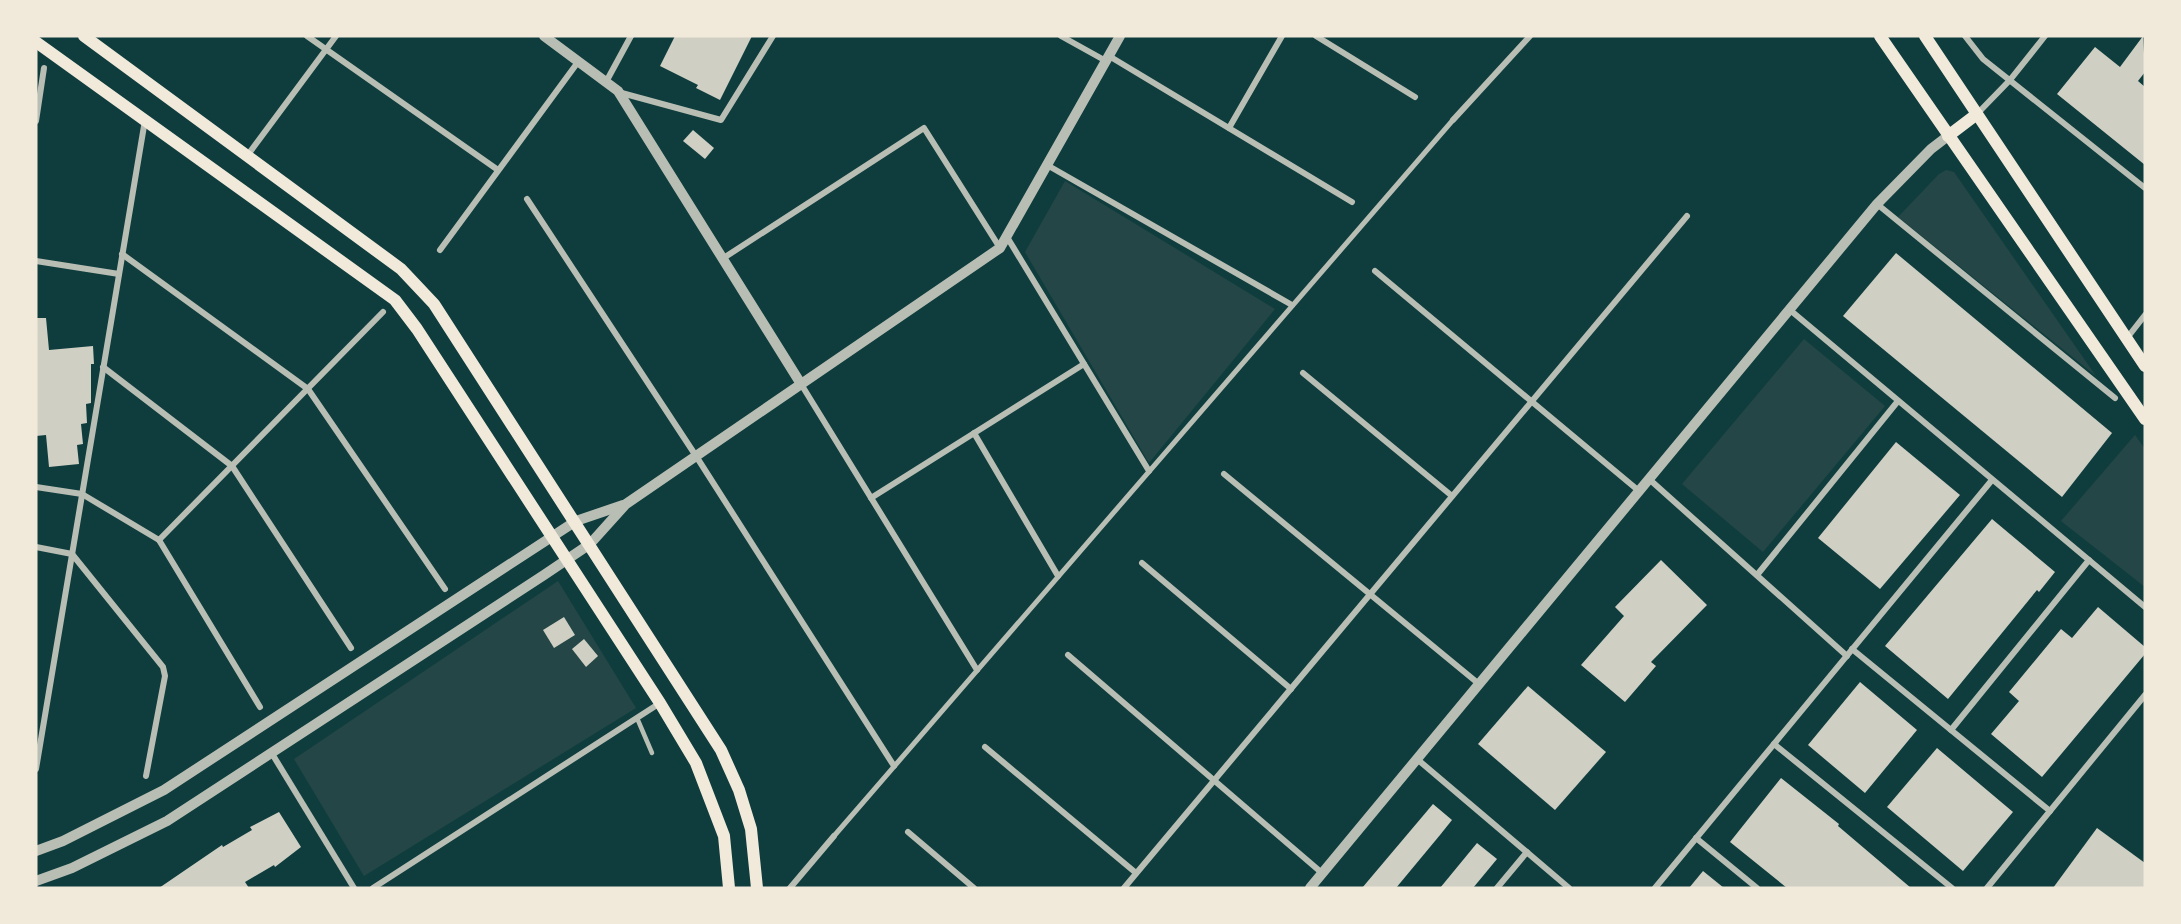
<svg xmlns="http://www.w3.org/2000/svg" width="2181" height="924" viewBox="0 0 2181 924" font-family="Mulish,sans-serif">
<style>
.green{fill:#244646}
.building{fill:#cfcfc3}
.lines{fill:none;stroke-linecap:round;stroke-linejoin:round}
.service{stroke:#b8beb3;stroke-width:4.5}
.pedestrian{stroke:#b8beb3;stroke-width:5}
.minor{stroke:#b8beb3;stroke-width:6}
.tertiary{stroke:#b8beb3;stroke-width:10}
.secondary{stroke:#f1e9da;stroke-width:12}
</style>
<rect width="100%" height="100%" fill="#0f3d3e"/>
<!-- green -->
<g class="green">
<path d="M1946,170L1954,172L2096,376L1898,217L1939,174Z"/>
<path d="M1065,181L1275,309L1149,463L1025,252Z"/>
<path d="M1804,339L1885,406L1763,552L1682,484Z"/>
<path d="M2135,435L2145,449V587L2061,521Z"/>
<path d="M558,581L636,708L364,876L294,759Z"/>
</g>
<!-- building -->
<g class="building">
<path d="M675,36H752L720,100L696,88L698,85L660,66Z"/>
<path d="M2143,36L2145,72L2138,81L2145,87V165L2057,94L2095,47L2120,67Z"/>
<path d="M693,130L714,148L705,159L683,141Z"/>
<path d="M1896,253L2112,433L2062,497L1843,316Z"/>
<path d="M36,318H46L49,350L93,346L94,364H91V403L86,404L87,423L81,424L83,444L77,445L79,464L49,467L46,435L36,436Z"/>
<path d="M1896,442L1960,495L1880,589L1818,538Z"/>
<path d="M1992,519L2055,572L2039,592L2037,590L1948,699L1885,646Z"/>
<path d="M1661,560L1707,605L1651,662L1656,666L1625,702L1581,665L1624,616L1615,607Z"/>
<path d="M2098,607L2145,647V654L2042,777L1991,734L2019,701L2009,692L2061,629L2072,638Z"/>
<path d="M564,617L575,635L554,648L543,630Z"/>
<path d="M584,639L598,656L586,667L572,649Z"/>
<path d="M1860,682L1917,730L1865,793L1808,745Z"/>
<path d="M1528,686L1606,752L1555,810L1478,744Z"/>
<path d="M1937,748L2013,812L1963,871L1887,807Z"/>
<path d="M1781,778L1839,824L1838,826L1911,888H1787L1730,842Z"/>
<path d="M1433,804L1452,820L1440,835L1396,888H1362Z"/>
<path d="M279,812L301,847L275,867L274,865L245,882L249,888H159L222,845L223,847L252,830L250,827Z"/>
<path d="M2097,828L2145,863V888H2053Z"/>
<path d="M1477,843L1497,859L1473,888H1440Z"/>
<path d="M1703,871L1724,888H1689Z"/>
</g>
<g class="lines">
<!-- service -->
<path class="service" d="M637,718L652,753"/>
<!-- pedestrian -->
<path class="pedestrian" d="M834,836L1453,120"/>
<!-- minor -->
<g class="minor">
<path d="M307,36L498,170"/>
<path d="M1061,36L1106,61"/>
<path d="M1316,36L1415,97"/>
<path d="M1965,36L1983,59L2145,188"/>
<path d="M1109,56L1352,202"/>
<path d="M606,82L631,36"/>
<path d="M618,92L721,120L773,36"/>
<path d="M1977,114L2010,80L2045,36"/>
<path d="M1453,120L1530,36"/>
<path d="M36,121L44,68"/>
<path d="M1229,128L1282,36"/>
<path d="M247,156L336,36"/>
<path d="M1047,165L1292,305"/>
<path d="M527,199L696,456L894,766"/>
<path d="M1877,204L2115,398"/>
<path d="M1007,237L1149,471"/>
<path d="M440,250L578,62"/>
<path d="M122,254L308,389L445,589"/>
<path d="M722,259L924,128L1000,248"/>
<path d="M36,261L119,274"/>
<path d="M1375,271L1639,491"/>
<path d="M1790,310L2145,607"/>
<path d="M2127,338L2145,315"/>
<path d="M103,367L232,466L351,648"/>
<path d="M1303,373L1452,496"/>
<path d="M801,384L977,670"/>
<path d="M974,433L1058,576"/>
<path d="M1224,474L1479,684"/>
<path d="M1649,479L1847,656"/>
<path d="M36,487L82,494L159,540L260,707"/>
<path d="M871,498L1084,364"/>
<path d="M159,540L383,312"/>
<path d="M36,547L72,554L163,667L165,676L146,776"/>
<path d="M1142,563L1291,689"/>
<path d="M1757,575L1898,401"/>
<path d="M1852,649L2050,811"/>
<path d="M1068,655L1322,873"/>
<path d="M1951,730L2089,560"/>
<path d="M1774,744L1952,888"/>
<path d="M985,747L1136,873"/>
<path d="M271,752L354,888"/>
<path d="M1417,759L1569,888"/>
<path d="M36,769L145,120"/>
<path d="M908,832L974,888"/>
<path d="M1696,838L1757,888"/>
<path d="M373,888L660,703"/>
<path d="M790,888L834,836"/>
<path d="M1124,888L1687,216"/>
<path d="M1497,888L1527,852"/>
<path d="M1655,888L1992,480"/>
<path d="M1987,888L2145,695"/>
</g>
<!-- tertiary -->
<g class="tertiary">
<path d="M544,36L618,91L801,384"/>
<path d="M36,851L63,841L164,790L576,521L623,505"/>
<path d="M36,881L72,868L167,821L544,575L590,544L626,504L1000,248L1120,36"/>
<path d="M1310,888L1877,204L1931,149L1948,136"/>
</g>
<!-- secondary -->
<g class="secondary">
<path d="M84,36L401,269L434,304L721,750L739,790L751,829L757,888"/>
<path d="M1880,36L2145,419"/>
<path d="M1925,36L2145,366"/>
<path d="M36,42L395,300L417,329L660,703L696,763L724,836L729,888"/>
<path d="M1948,136L1977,114"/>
</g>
</g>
<!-- border -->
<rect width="2181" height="924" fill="none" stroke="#f1e9da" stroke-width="75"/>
</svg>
